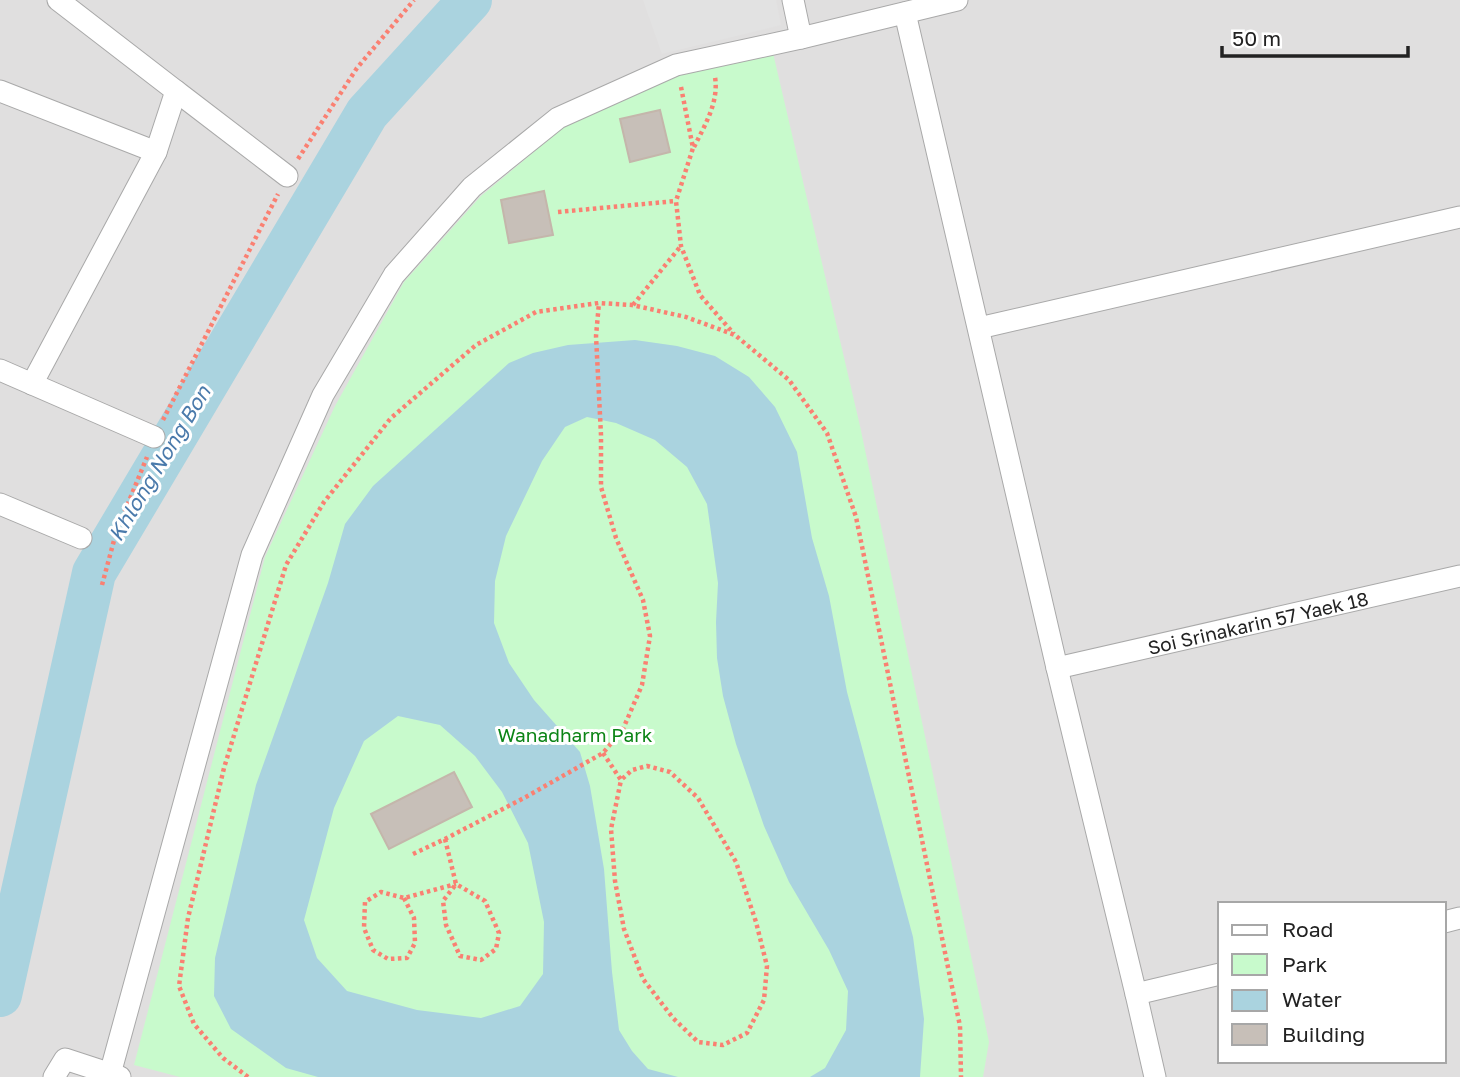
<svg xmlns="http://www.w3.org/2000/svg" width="1460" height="1077" viewBox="0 0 1460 1077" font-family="'Golos Text',sans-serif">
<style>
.residential{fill:#e0dfdf;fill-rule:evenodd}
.park{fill:#c8facc}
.parking{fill:#e2e2e2}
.water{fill:#aad3df;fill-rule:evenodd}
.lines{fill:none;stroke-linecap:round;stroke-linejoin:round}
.river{stroke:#aad3df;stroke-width:44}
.building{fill:#c7bfb8;stroke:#c4b6ab;stroke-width:2}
.minor-casing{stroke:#a9a9a9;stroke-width:23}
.path{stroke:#fa8072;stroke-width:4.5;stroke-dasharray:3.5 3.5;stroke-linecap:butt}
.minor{stroke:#fff;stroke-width:21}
.labels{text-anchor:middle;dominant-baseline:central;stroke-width:6;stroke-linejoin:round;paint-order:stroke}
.street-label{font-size:19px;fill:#222;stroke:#fff}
.park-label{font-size:19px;fill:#0c8416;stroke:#fff}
.water-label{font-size:21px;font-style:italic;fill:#4a7aab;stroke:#fff}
</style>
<rect width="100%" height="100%" fill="#f2efe9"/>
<!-- residential -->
<path class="residential" d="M0,0H1460V1077H0ZM1220,904H1444V1061H1220Z"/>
<!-- park -->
<path class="park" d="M773,53L860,426L989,1042L983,1077H180L134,1065L265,557L335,406L404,282L481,196L564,127L674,75Z"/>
<!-- parking -->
<path class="parking" d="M643,0H776L781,25L662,54Z"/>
<!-- water -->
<path class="water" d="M635,340L677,346L715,356L749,377L775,407L797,452L812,538L829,596L847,692L913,937L924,1019L920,1077H810L825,1068L846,1030L848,991L829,950L789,882L764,826L736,744L723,696L717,658L716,622L718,583L707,504L687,467L655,440L616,423L587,417L565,427L542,461L506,536L495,581L494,623L509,663L534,700L580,752L590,786L604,869L612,972L619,1030L632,1051L648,1069L678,1077H318L286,1068L231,1029L214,996L215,958L256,785L328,583L345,524L373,486L509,363L533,353L568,345ZM398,716L440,725L475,756L502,792L528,843L544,922L543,974L520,1006L481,1018L417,1010L347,991L317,958L304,920L334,808L364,741Z"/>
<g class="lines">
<!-- river -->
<path class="river" d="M0,995L94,573L367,113L470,0"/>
</g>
<!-- building -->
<g class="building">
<path d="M660,110L670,152L630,162L620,119Z"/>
<path d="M544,191L553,235L509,243L501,200Z"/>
<path d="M454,772L472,807L389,849L371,814Z"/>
</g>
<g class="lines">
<defs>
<g id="minor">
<path d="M793,0L801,38L957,0"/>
<path d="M905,13L1057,668L1136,994L1155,1077"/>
<path d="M0,91L156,152"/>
<path d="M176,91L287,176"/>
<path d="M979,328L1460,217"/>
<path d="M0,370L154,437"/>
<path d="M32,384L156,152L176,91L58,0"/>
<path d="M0,504L81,538"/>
<path id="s1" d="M1057,668L1460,576"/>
<path d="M1444,922L1460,918"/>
<path d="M1136,994L1220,974"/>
<path d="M110,1074L252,555L323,395L394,275L472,187L558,118L676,65L801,38"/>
<path d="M54,1077L65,1059L120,1077"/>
</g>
</defs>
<!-- minor casing -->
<use href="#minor" class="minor-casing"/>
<!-- path -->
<g class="path">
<path d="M681,87L693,148L676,201L681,246L700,295L734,334"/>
<path d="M694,147C705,125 719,102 715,77"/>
<path d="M298,159L357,68L414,0"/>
<path d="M558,212L676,201"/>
<path d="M633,305L680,247"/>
<path d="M163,420L278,194"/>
<path d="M102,585L116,533L147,457"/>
<path d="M603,753L621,780L611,829L615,881L624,929L643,979L673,1018L698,1042L723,1045L747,1033L764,1000L767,966L756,922L736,862L698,798L670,772L647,766L632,770L621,780"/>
<path d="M445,839L456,884L485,901L499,933L496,949L481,960L460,956L446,925L443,901L456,884"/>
<path d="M413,854L445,839L524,798L603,753L623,729L642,685L650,636L643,600L616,538L601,487V435L596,336L599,303"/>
<path d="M404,898L414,918L415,943L407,958L388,959L373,950L364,928L365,902L381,892L404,898L456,884"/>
<path d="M248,1077L223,1058L194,1024L179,986L188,918L224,768L286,565L324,502L391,418L476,345L536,312L599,303L632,305L686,317L735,335L789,380L827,433L856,517L960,1026L961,1077"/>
</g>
<!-- minor -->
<use href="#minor" class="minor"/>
</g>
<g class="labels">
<!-- street labels -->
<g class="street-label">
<text stroke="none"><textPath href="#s1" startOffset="206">Soi Srinakarin 57 Yaek 18</textPath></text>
</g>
<!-- park labels -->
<g class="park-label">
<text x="575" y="734">Wanadharm Park</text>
</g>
<!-- water labels -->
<g class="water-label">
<text transform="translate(159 463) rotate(-59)">Khlong Nong Bon</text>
</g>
</g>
<!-- legend -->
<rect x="1218" y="902" width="228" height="161" fill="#ffffff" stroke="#a7a7a7" stroke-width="2"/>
<rect x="1232" y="925" width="35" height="10" fill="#ffffff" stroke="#a7a7a7" stroke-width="2"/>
<text x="1282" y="937" font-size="21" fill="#222222">Road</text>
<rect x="1232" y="954" width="35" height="21" fill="#c8facc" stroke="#a7a7a7" stroke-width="2"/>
<text x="1282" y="972" font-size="21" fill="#222222">Park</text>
<rect x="1232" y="990" width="35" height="21" fill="#aad3df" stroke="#a7a7a7" stroke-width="2"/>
<text x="1282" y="1007" font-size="21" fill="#222222">Water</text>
<rect x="1232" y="1024" width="35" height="21" fill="#c7bfb8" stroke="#a7a7a7" stroke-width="2"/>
<text x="1282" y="1042" font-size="21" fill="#222222">Building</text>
<!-- scale -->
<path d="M1222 46v10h186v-10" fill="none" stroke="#222222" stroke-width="3.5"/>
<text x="1232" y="46" font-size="21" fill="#222222" stroke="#ffffff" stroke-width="5" paint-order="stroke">50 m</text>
</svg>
